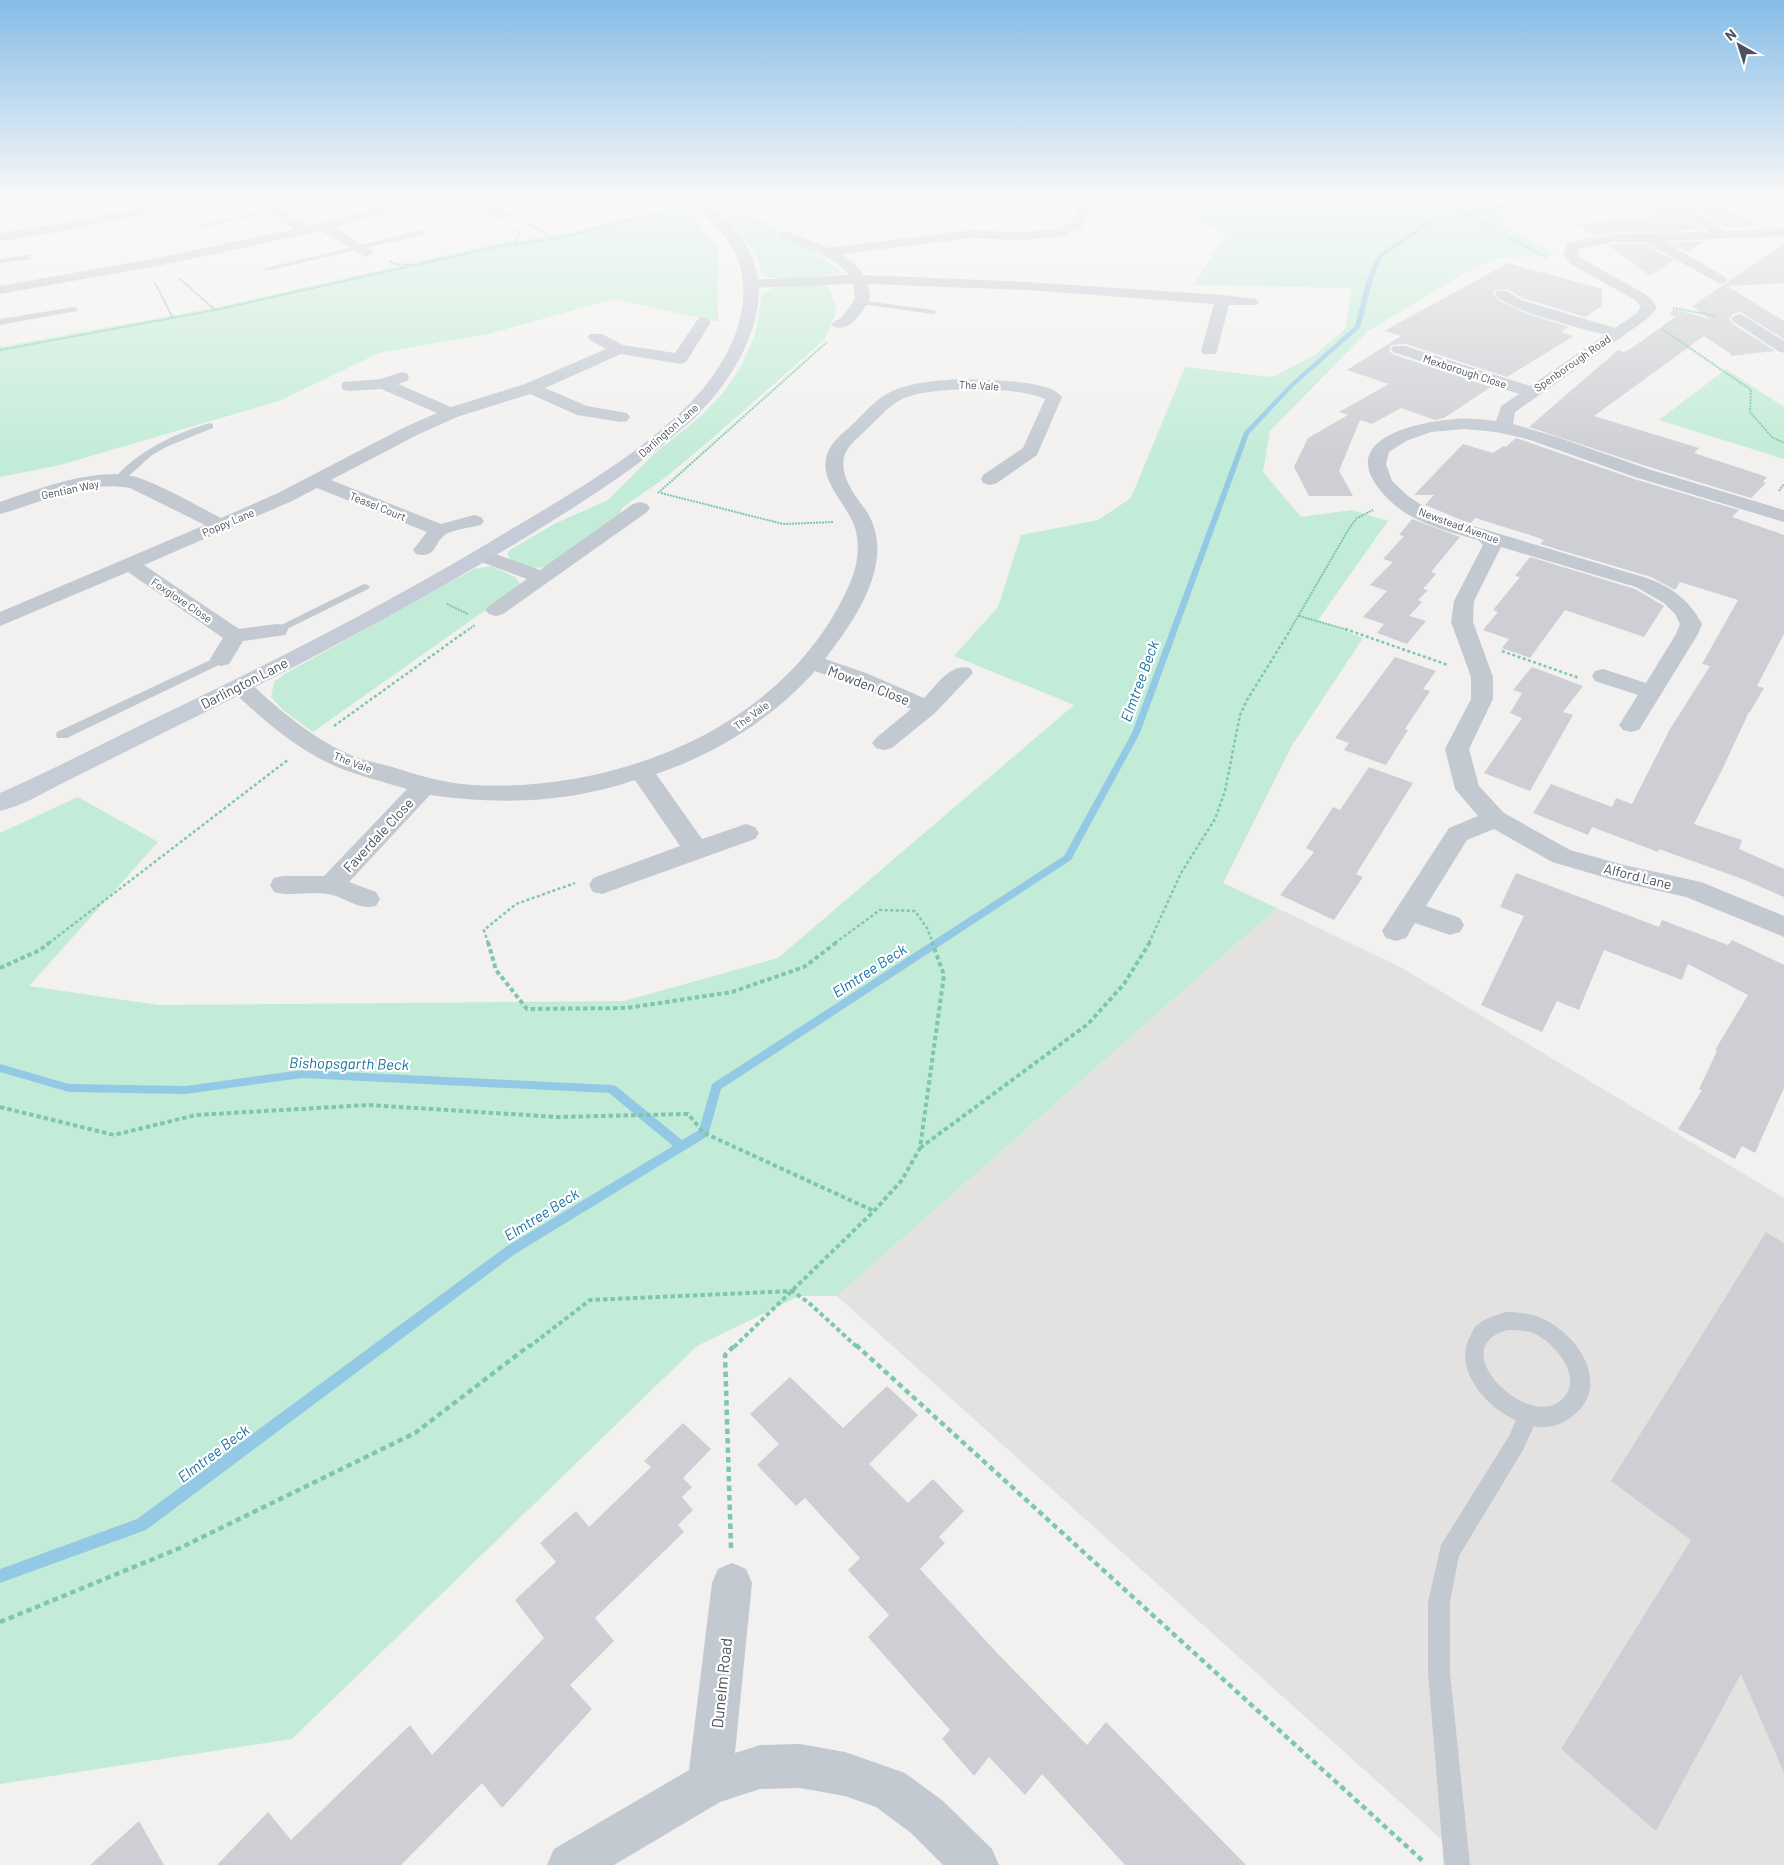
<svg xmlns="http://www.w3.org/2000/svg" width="1784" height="1865" viewBox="0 0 1784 1865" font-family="Barlow,sans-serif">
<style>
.education{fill:#e3e2e1}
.green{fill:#c3ecd8}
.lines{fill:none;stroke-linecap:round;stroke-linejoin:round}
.stream{fill:#94c9e5;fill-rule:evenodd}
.building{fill:#cecfd4}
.path-far3{stroke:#7dc7ad;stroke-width:2;stroke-dasharray:2 1;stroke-linecap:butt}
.path-far2{stroke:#7dc7ad;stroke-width:2.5;stroke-dasharray:3 2.5;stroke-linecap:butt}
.path-far1{stroke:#7dc7ad;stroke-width:4;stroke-dasharray:4.5 3;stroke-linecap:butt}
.path{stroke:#7dc7ad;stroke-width:4.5;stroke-dasharray:5.5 4;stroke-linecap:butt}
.lane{fill:#c2c9d1;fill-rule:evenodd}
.street{fill:#c2c9d1;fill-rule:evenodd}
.secondary{fill:#c5cbd7;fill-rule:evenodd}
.labels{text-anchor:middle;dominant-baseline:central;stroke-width:4.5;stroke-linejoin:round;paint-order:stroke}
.far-street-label{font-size:11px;fill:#4a515c;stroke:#fff}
.street-label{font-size:14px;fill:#4a515c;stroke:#fff}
.water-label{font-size:15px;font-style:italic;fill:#1872a0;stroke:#fff}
.near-street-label{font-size:16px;fill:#4a515c;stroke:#fff}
</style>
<rect width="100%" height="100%" fill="#f2f1f0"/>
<!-- education -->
<path class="education" d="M1277,908L1402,968L1784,1198V1865H1470L837,1296Z"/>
<!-- green -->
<g class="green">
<path d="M919,198H1014L955,212Z"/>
<path d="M1144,198H1625L1498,221L1557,255L1499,258L1463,274L1368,331L1270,431L1263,472L1301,517L1352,510L1388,521L1318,620L1363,638L1291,747L1223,883L1277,908L837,1296H799L697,1346L292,1739L0,1784V833L78,797L158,842L29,986L158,1005L624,1001L778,958L1074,705L954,656L998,607L1021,535L1098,520L1131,498L1185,367L1273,377L1315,355L1345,329L1352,288L1194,285L1226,233Z"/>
<path d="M1711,198H1784V220Z"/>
<path d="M683,205L718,248V322L614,299L488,334L379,353L279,401L60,465L0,477V347L224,306L511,240L560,235Z"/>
<path d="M726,210C762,221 813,247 841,272L838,274C814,276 786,283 763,276L756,253L719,211Z"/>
<path d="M824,284L831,293L837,310L825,339L709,441L666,477L622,508L620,514L546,567C533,569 516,567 508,556V551L556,523L608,500L654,454L701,416L723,393L742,365L755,335L762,294C779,282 804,285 824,284Z"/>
<path d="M1726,369L1784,407V459L1659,420Z"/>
<path d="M491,566L515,577L521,585L313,732L283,710L271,697L274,682L288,672L474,569Z"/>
</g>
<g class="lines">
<!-- stream -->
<path class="stream" d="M1520,198H1525L1502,208L1432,223L1382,257L1373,279L1360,328L1294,386L1249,434L1140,733L1071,860L721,1089L708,1136L515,1254L146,1530L0,1583V1569L137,1519L507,1246L673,1146L609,1093L302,1078L186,1094L69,1092L0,1072V1064L69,1084L186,1086L302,1070L612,1085L616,1086L682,1140L699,1130L712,1084L1064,856L1132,733L1244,432L1290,384L1355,326L1367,279L1378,255L1428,221L1499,206Z"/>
</g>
<!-- building -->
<g class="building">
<path d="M1621,198H1702L1712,203H1718L1760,227L1726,228L1688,205L1681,207L1679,212L1704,230L1614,232L1595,236L1578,224L1657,216Z"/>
<path d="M1705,241L1687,252L1670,243Z"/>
<path d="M1614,244H1645L1674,260L1650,276L1608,245Z"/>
<path d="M1784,244V283L1727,286L1784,321V339L1740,312L1733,314L1729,319L1733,324L1775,351L1730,356L1731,354L1704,336L1594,416L1699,448L1694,453L1767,477L1763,482L1766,483L1751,498L1649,467L1529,427L1618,350L1624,352L1632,348L1675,317L1670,314L1673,309L1710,319L1692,306Z"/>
<path d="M1508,263L1602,289V306L1585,317L1522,298L1508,289L1495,290L1493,294L1501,302L1528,314L1569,327L1561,332L1574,336L1507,377L1406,344L1391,345L1389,350L1392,354L1491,387L1444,418L1435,420L1401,408L1372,424L1360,420L1339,471L1353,496H1309L1294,467L1308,438L1348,415L1339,412L1389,384L1347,370L1401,336L1384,331Z"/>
<path d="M1516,438L1634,479L1739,510L1732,517L1784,535V634L1757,686L1764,688L1750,712H1749L1722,770L1694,824L1742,840L1739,849L1784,869V897L1745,880L1659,849L1658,852L1592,827L1588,835L1533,813L1551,784L1612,807L1616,798L1632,804L1670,729L1710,666L1702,664L1738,600L1680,582L1675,590L1651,577L1540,544L1544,540L1530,535L1475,518L1471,523L1464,521L1425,505L1434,495H1414L1463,444L1493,453L1503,446L1506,447Z"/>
<path d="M1412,519L1460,537L1431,572L1436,574L1423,589L1428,590L1418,600L1422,602L1409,616L1426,621L1407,644L1377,633L1384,624L1363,617L1387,591L1370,585L1393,562L1383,559L1404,536L1399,535Z"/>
<path d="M1530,557L1635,589L1664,606L1644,637L1565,610L1530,658L1502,648L1509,639L1483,630L1498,612L1493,610L1520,577L1515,576Z"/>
<path d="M1395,657L1436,671L1423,689L1430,691L1405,729L1408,730L1386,765L1344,750L1349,743L1335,738Z"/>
<path d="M1532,667L1583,686L1563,712L1573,715L1530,791L1484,773L1522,718L1510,713L1522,693L1513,690Z"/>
<path d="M1369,767L1413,783L1356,874L1363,877L1334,920L1280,895L1314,852L1306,848L1333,807L1340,810Z"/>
<path d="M1516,873L1659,927L1662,920L1728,945L1732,940L1784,965V1088L1755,1153L1742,1146L1735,1159L1678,1129L1702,1090L1699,1089L1717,1051L1715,1050L1748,995L1688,964L1682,980L1604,950L1579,1010L1557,1001L1542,1032L1481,1005L1524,916L1500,907Z"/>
<path d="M1766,1232L1784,1243V1773L1741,1674L1656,1831L1561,1749L1691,1540L1611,1481Z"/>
<path d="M790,1377L843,1428L887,1386L918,1415L869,1464L908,1503L933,1479L964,1511L939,1537L945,1543L920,1569L998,1654L1087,1745L1106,1722L1246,1865H1125L1042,1774L1025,1795L989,1757L974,1776L942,1739L950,1730L868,1637L889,1615L848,1570L860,1558L805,1498L796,1506L757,1465L779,1444L750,1414Z"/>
<path d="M683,1423L711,1449L683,1478L692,1487L682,1497L693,1510L678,1525L684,1532L595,1618L614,1641L570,1685L592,1709L502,1808L482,1783L401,1865H217L268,1812L291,1840L410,1725L432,1755L544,1638L515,1600L556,1562L540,1543L576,1511L589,1527L651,1467L644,1461Z"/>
<path d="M139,1821L164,1865H90Z"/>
</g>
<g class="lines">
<!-- path-far3 -->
<g class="path-far3">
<path d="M1434,198L1548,258"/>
<path d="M747,216L766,225"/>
<path d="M525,221L554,239"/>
<path d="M515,230L520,233L515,244"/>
<path d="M390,261L395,264L410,265"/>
<path d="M180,279L215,310"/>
<path d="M155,283L173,318"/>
<path d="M1673,308L1716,316"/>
<path d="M1662,329L1751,390L1750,412L1772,437L1784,443"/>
<path d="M0,350L215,310L500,246L555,239L672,210"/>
<path d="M1779,491L1784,484"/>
<path d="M658,493L827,342"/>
<path d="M661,493L783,524L834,522"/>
<path d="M447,604L468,614"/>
<path d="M1299,616L1348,630"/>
<path d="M468,630L475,625"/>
<path d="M1290,630L1350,527L1357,518L1373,510"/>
</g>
<!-- path-far2 -->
<g class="path-far2">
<path d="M1345,629L1448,665"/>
<path d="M1502,651L1579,678"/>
<path d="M334,726L469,629"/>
<path d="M49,943L289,759"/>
<path d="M488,943L484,930L516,904L575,883"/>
<path d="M835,943L880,910L915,911L927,928L933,943"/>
<path d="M1149,943L1181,873L1215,819L1225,791L1240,715L1247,700L1291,629"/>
</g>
<!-- path-far1 -->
<g class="path-far1">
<path d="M488,942L496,970L527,1009L627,1008L732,992L804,967L837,942"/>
<path d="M0,968L40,950L50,942"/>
<path d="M0,1107L114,1135L196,1115L369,1105L557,1117L688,1114L704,1133L874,1211"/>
<path d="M920,1148L1088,1024L1124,984L1150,942"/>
<path d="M529,1347L590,1300L792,1291L808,1302L857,1347"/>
<path d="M734,1347L874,1211L902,1180L920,1148L944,975L932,942"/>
</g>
<!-- path -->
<g class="path">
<path d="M856,1345L1425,1863"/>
<path d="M731,1548L725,1355L735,1345"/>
<path d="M0,1622L180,1548L415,1433L530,1345"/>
</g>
<!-- lane -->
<g class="lane">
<path d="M319,198H331L201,228L197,226Z"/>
<path d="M534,198H546L494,211L490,209Z"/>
<path d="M553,198H562L577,207L570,209Z"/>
<path d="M423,230H426V234L266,271L262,269Z"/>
<path d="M28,255H31V259L0,263V259Z"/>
<path d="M858,300L933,310L937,312L933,314L861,304L857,302Z"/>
<path d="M74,307L78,309L77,311L0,325V319Z"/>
<path d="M210,423L213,424V428L166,447L152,455L122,482H114L113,480C136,452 175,433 210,423Z"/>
<path d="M364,584L368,585L370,587L368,589L281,632L277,634L271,630Z"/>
<path d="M221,655L225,656L227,659L225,662L67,738H57L56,735L57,732Z"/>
<path d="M1505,1312C1520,1312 1536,1314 1549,1322C1586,1343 1611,1393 1567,1420C1558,1426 1544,1429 1534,1426L1523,1450L1459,1556L1450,1602V1673L1470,1865H1444L1428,1673V1602L1441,1545L1509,1436L1516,1420C1486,1408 1451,1367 1471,1335C1472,1332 1474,1327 1477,1325C1484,1319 1496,1315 1505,1312ZM1507,1330C1515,1330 1525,1330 1533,1333C1558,1344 1588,1384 1557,1403C1527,1422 1463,1365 1490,1339C1493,1335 1502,1332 1507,1330Z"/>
</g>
<!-- street -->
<g class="street">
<path d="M190,198H214L208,202L52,233L0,241V233L52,225Z"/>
<path d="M415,198H434L433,201L334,227L371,250L373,253L366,257L321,231L162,265L0,294V286L162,257L294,229L260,207L258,204L265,200L308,226Z"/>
<path d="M467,198H482L510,215L508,218H498L468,201Z"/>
<path d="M1083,206L1090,210L1082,227L1060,237L1019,240L971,238L842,254L859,268L863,275L1027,282L1223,295L1256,299L1259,302L1256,305H1229L1217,351L1215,354H1203L1201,351L1214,304L1027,290L868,284L870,299C862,312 851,332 834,327L831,324L842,317L855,299L853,284L751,288L746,287L744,284L746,281L751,280L849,275C832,255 805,247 781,238L779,235L781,232L786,231L829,248L971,230L1019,232L1057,229L1071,222L1078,207Z"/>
<path d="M1688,207L1727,231L1784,228V236L1664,241L1725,277L1727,280L1725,283L1720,284L1645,242H1614L1579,249L1577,254L1581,258L1645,294L1653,301L1657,308L1647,319L1515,412L1513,424L1557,437L1648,469L1784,510V522L1635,477L1527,439L1496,432L1465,429L1431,432L1406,441L1389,452L1386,464L1392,481L1408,496L1430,511L1463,523L1650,579C1674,589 1690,601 1702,624L1698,634L1639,730L1631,732L1623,730L1619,725L1638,695L1595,681L1592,676L1595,671L1603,669L1646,683L1676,634L1680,624L1675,614L1664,603L1636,587L1501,547L1474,601L1473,622L1493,677V699L1469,749L1479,786L1504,813L1570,850L1624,865L1701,882L1784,916V937L1686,897L1624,883L1552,862L1494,829L1467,840L1426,906L1460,918L1464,925L1460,932L1450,935L1415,923L1406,938L1396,941L1386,938L1382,931L1449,828L1478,816L1455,789L1445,749L1471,699V677L1451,622L1454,601L1483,545L1478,540C1454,533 1429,527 1407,514C1393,505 1378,491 1371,476C1352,433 1428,421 1455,419C1469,418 1482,419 1496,421L1501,406L1519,394L1393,352L1391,349L1393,346H1405L1530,386L1605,335C1582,328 1507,311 1495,294L1497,291H1507L1521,300L1615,328L1637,313L1641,306L1635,300L1571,264L1563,254L1568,243L1614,234L1710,232L1683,214L1681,211L1683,208Z"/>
<path d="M1739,314L1744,316L1784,341V353L1778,351L1734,322L1731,319L1734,316Z"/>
<path d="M703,317L708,319L711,322L686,362L680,364L621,354L545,388L587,406L627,413L630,417L627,421L621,422L577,415L530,394L457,417L417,435L331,480L441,524L474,515L481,517L484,521L481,525C472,527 453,530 446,534C433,543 437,559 416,554L413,550L427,532L317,488L292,501L144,565L239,629L277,624L285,625L288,630L285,635L243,641L229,664L221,666L213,664L210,659L223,638L128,572L0,626V612L205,525L130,488C85,480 42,503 0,514V502C39,489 101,464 142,479C169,489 195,505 221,518L278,493L405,427L437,413L381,389L349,391L343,390L341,386L343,382L381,379L401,372L407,373L409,377L407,381L398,384L451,407L525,384L606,349L590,340L588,337L590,334H602L623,345L675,353L698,319Z"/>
<path d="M960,379C981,380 1050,379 1062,397L1037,455L997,483L990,485L983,483L981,479L983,475L1023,448L1045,399C1018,386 929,386 902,399C887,407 877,420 865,431C857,439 847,446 844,457C840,478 856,496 867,512C897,561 855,620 825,659L866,673L924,698C937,685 950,663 970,668L973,673L935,713L892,748L884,750L876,748L872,743L876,738L911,709L850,683L815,671C773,718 716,754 656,774L702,839L746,824L755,827L759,833L755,839L602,894L593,892L589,885L593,878L680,846L635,780C568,803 499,805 430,795L349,882L376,892L380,899L376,906C358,911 346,897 328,894C310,891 292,897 274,892L270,885L274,878L283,876H324L407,789C384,782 359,776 337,767C297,750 264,720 232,691L229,686L232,681L240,679L248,681C280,711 314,740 355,757C366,761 378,763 389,766C417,775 443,783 473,785C621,793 793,724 852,578C858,562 860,544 855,528C846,500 812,477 831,446C838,436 848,429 856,421C863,414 870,406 878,400C900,382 933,381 960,379Z"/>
<path d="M640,502L647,504L650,508L647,512L503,614L496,616L489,614L485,610L489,606L527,579L476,560L473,556L476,552L483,550L490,552L540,570L633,504Z"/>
<path d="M732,1563L746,1569L752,1583L735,1753L760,1745L800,1744L845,1752L905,1773L943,1801L992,1849L999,1865H943L911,1833L876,1807L845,1796L800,1788L760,1789L720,1802L614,1865H547L554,1849L689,1770L712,1583L718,1569Z"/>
</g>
<!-- secondary -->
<path class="secondary" d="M684,198C689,198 695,197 700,199C716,206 736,230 745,244C780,299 741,369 702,410C693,421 681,429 670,439C628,473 583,502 536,531C415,605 289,671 161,734C127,751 93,768 59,785C40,795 21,806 0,811V793C48,772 94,748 141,725C265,666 388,604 505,533C567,496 638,456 689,404C716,377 740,339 743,300C746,266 732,239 707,218C700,211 689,205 684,198Z"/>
</g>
<!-- sky -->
<linearGradient id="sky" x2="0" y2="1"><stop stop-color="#86bce7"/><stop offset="0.43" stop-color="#f9f9f8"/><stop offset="1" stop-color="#f9f9f8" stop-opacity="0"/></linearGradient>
<rect width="1784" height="459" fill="url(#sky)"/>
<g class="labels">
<!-- far-street labels -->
<g class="far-street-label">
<text transform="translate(1572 363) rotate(-35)">Spenborough Road</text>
<text transform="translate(1465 371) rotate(18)">Mexborough Close</text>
<text transform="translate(979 385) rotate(3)">The Vale</text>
<text transform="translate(668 430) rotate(-41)">Darlington Lane</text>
<text transform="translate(70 489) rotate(-12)">Gentian Way</text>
<text transform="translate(378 506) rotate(22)">Teasel Court</text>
<text transform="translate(228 522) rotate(-23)">Poppy Lane</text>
<text transform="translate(1459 525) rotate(20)">Newstead Avenue</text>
<text transform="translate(182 600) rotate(34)">Foxglove Close</text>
<text transform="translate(751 715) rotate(-36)">The Vale</text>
<text transform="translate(353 762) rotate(21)">The Vale</text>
</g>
<!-- street labels -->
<g class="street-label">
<text transform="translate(244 683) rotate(-27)">Darlington Lane</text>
<text transform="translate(869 685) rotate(21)">Mowden Close</text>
<text transform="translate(378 835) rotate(-47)">Faverdale Close</text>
<text transform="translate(1638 876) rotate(14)">Alford Lane</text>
</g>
<!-- water labels -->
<g class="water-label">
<text transform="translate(1139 681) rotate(-70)">Elmtree Beck</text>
<text transform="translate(869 970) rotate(-33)">Elmtree Beck</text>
<text transform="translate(349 1063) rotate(1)">Bishopsgarth Beck</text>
<text transform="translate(541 1214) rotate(-32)">Elmtree Beck</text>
<text transform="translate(213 1453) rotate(-37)">Elmtree Beck</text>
</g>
<!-- near-street labels -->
<g class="near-street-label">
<text transform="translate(721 1683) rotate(-84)">Dunelm Road</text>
</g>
</g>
<!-- north arrow -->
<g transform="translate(1739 45) rotate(321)" stroke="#ffffff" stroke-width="4" paint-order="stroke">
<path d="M0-4L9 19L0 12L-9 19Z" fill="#4a515c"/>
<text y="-8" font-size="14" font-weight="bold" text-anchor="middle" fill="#4a515c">N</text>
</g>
</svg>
